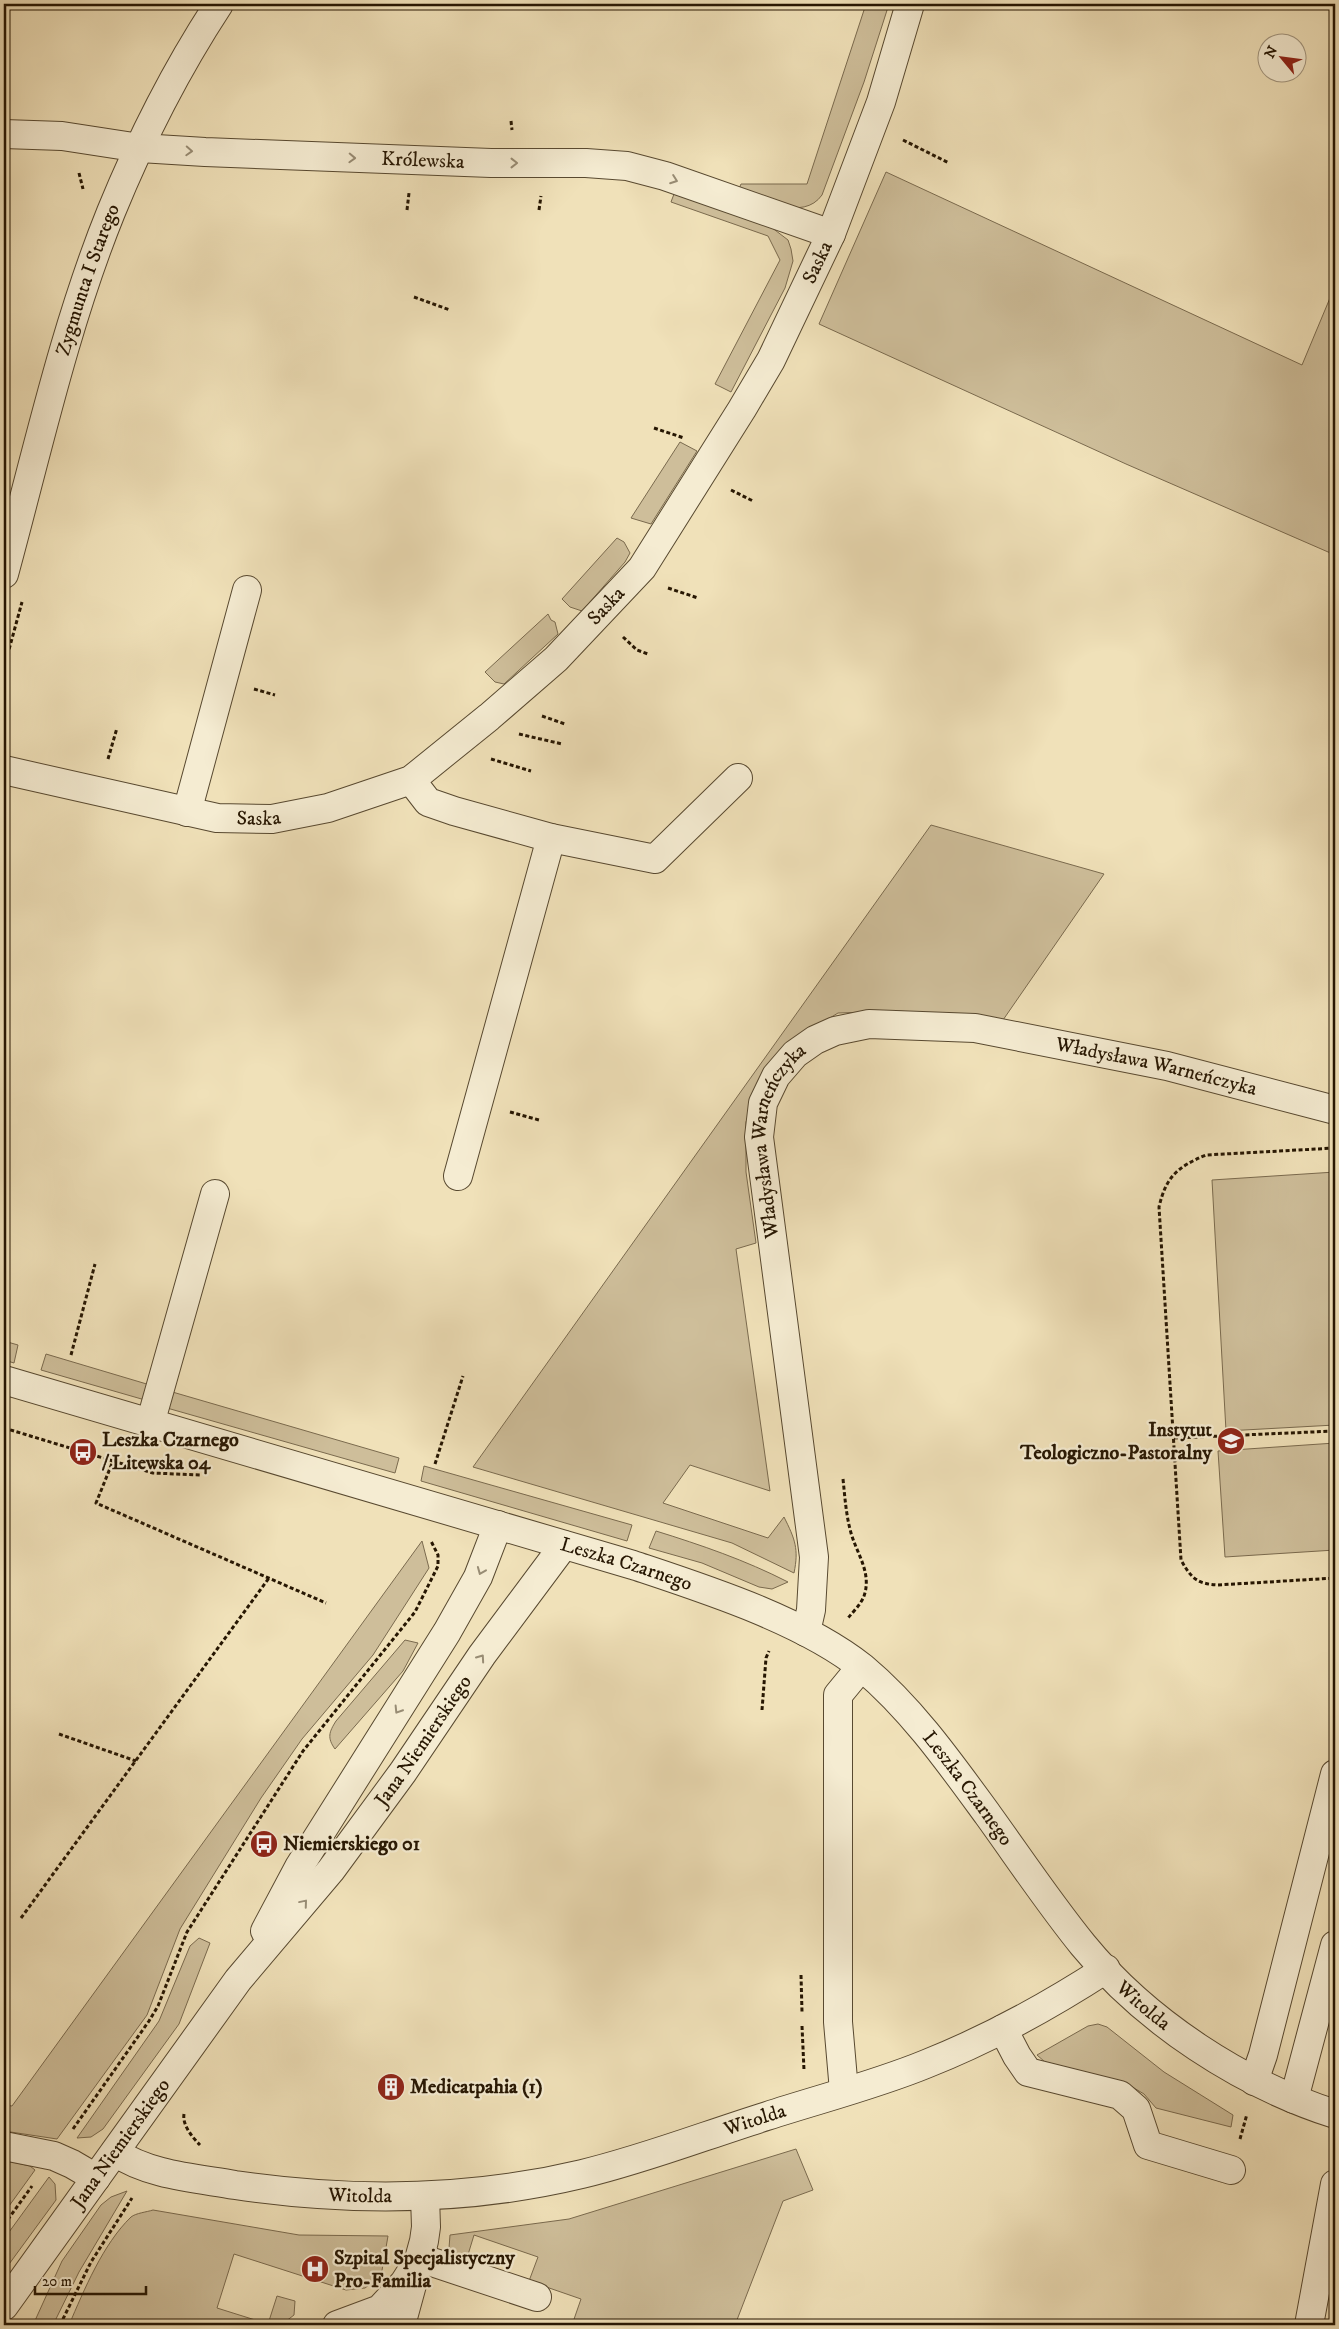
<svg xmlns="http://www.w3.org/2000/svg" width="1339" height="2329" viewBox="0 0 1339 2329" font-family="'IM FELL DW Pica',serif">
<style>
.green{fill:#cebe9a;stroke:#7a6a4e}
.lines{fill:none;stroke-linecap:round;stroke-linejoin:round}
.minor-casing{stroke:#584930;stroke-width:30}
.path{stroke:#261602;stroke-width:3;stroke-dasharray:4 2.5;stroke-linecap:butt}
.minor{stroke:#f5ecd2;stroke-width:28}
.oneway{stroke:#988c74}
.labels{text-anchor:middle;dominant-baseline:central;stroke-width:4.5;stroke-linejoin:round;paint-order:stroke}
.street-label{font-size:20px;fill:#261602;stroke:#f5ecd2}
.poi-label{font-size:20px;font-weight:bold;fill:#261602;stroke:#f5ecd2;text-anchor:start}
</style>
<rect width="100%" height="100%" fill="#f0e1b9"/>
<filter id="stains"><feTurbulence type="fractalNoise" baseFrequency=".004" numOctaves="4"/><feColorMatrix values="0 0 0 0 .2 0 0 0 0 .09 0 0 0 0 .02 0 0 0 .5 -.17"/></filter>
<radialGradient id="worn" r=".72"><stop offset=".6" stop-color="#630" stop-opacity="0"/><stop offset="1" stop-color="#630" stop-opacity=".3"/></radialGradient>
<!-- green -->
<g class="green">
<path d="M866,4H889L864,82L822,195C803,222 761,199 738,191L741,184H807Z"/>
<path d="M886,172L1302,365L1335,286V555L1126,464L819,324Z"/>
<path d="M674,194L771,227L788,240L791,249L793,261L785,288L731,392L715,384L780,260L768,236L671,202Z"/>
<path d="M680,442L697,451L651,524L631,518Z"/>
<path d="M617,538L624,542L630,553L625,562L582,611L570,607L562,599Z"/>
<path d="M548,614L551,620L555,622L558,634L504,684L495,682L485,672Z"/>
<path d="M931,825L1104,874L1003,1020L898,1011L838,1013L810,1030L757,1090L746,1122V1172L756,1243L736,1249L770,1491L690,1465L663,1503L768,1538L784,1517C795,1539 799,1549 794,1573L732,1543L473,1467Z"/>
<path d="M1335,1172V1425L1226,1431L1212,1180Z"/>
<path d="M4,1341L18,1345L14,1363L4,1360Z"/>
<path d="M46,1354L150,1385L145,1400L41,1370Z"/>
<path d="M169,1391L399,1458L395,1473L167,1408Z"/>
<path d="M1335,1443V1550L1225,1557L1218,1451Z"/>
<path d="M424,1466L632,1525L627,1541L421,1481Z"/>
<path d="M656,1531C701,1545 745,1560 788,1582L772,1589L759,1587L702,1563L649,1548Z"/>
<path d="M422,1541L429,1568L373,1655L302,1739L261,1798L180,1929L147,2015L57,2139L4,2131V2105L12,2106Z"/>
<path d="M405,1640L418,1643L403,1671L335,1749C327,1738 329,1732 336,1721Z"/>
<path d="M199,1938L210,1943L179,2024L103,2129L91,2137L77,2138L159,2021L190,1946Z"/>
<path d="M1098,2024L1107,2027L1164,2072L1233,2115L1231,2127L1156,2108L1144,2094L1124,2082L1045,2062L1037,2055L1088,2026Z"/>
<path d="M796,2149L813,2190L783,2201L735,2325H572L581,2299L529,2281L538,2257L474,2235L467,2258L457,2255L449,2248L450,2235L569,2219Z"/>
<path d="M4,2160L30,2166L35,2170L4,2213Z"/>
<path d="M49,2177L55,2184L56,2200L4,2271V2239Z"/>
<path d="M127,2191L79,2272L53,2325H33L62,2261L101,2205L111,2197Z"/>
<path d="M153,2210L299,2235L388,2236L381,2276L365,2288L346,2290L234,2254L217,2308L268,2324L277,2296L295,2301L294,2315L281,2325H69C84,2290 103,2244 131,2217C136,2213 147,2212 153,2210Z"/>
</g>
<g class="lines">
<defs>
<g id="minor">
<path id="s1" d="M4,134L62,136L140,148L205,152L491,163H586L627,166L665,176L831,234"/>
<path id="s2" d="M4,574C37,453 64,328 111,212C140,141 177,68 219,4"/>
<path id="s3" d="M4,770L217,818L272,819L328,808L411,780L489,717L556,659L642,568L742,409L771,360L831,234L881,102L910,4"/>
<path d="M411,780L428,802L454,811L551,838L655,859L738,778"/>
<path d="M187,812L247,590"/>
<path d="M458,1176L551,838"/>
<path id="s4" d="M4,1380L633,1565C705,1589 803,1620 863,1668C912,1709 950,1763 988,1815C1019,1858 1049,1903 1083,1945C1146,2022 1241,2084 1335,2114"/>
<path d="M150,1424L215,1194"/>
<path id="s5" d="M806,1632L811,1610L814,1557L759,1137L763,1103L776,1076L795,1054L815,1040L835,1031L869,1024L975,1028L1167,1066L1335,1110"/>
<path d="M265,1931L299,1867L447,1632L478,1577L498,1525"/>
<path d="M1003,2029L1017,2056L1028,2072L1120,2095L1136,2109L1148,2145L1231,2170"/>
<path d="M1254,2081L1263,2055L1335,1774"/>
<path d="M844,2091L838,2022V1695L861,1667"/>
<path d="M1294,2099L1335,1945"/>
<path d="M4,2146L54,2156L72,2164L96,2178"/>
<path id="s6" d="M115,2152C148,2175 195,2178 235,2185C350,2202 469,2201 582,2174C645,2159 706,2135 767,2116C819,2099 875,2085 926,2064C989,2039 1049,2006 1106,1969"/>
<path d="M420,2258L537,2297"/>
<path id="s7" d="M4,2306L238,1980L331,1870L403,1772L482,1655L564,1545"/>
<path d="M337,2325L380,2309L404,2283L411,2272"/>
<path d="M401,2325L424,2241L426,2227L425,2196"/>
<path d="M1309,2325L1335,2184"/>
</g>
</defs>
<!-- minor casing -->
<use href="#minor" class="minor-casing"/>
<!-- path -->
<g class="path">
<path d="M511,121L512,130"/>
<path d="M903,140L949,163"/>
<path d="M79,173L83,189"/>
<path d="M407,210L409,193"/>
<path d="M539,210L541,196"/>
<path d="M414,297L450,310"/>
<path d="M654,428L684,438"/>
<path d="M731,490L753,501"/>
<path d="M668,588L698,598"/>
<path d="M623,637L637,650L648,654"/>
<path d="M4,668L22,602"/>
<path d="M254,689L275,695"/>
<path d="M542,716L565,724"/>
<path d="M519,734L562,744"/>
<path d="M108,759L117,728"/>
<path d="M491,759L531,771"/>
<path d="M510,1112L539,1120"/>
<path d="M1335,1148L1206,1155C1177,1167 1166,1177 1159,1207L1181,1560C1191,1578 1197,1584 1218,1585L1335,1578"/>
<path d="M71,1355L95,1264"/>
<path d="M4,1428L113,1461L96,1503L326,1603"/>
<path d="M1174,1438L1335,1431"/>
<path d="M113,1461L153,1473L200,1475"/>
<path d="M435,1464L463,1376"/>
<path d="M843,1479C845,1498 846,1515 851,1533C857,1554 872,1573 864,1596C861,1604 853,1612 848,1618"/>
<path d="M762,1710L766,1658L769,1651"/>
<path d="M59,1734L136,1761"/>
<path d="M21,1918L269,1578"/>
<path d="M801,1975L802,2012"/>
<path d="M802,2026L804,2070"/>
<path d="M184,2114C182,2125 193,2138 200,2145"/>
<path d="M73,2129L149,2021L158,2006L187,1932L303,1751L415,1612L438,1566V1555L431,1541"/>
<path d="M1240,2139L1247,2114"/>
<path d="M4,2225L32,2186"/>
<path d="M60,2325L91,2262L132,2198"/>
</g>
<!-- minor -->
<use href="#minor" class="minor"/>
</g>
<!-- one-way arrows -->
<defs><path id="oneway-chevron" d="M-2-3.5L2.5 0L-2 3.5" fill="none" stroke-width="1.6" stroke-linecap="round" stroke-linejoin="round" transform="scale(1.25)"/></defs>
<g class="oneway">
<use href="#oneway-chevron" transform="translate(189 151) rotate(3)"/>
<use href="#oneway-chevron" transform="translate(352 158) rotate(2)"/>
<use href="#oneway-chevron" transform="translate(514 163)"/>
<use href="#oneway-chevron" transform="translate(674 180) rotate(20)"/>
<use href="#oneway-chevron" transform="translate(481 1571) rotate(112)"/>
<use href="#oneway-chevron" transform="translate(481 1658) rotate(-55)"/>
<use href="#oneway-chevron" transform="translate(398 1710) rotate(122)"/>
<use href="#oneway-chevron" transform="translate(304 1903) rotate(-50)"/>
</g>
<!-- icons -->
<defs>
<symbol id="university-disc" viewBox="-11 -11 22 22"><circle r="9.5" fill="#8f2418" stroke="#f5ecd2"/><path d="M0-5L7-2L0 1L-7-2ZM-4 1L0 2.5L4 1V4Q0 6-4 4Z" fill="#fff"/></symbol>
<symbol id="bus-disc" viewBox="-11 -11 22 22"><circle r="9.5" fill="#8f2418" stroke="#f5ecd2"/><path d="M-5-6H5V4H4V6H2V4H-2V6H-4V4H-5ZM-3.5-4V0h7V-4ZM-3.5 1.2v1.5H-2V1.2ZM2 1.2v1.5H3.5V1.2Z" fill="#fff"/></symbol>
<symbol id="building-disc" viewBox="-11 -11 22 22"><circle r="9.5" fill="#8f2418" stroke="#f5ecd2"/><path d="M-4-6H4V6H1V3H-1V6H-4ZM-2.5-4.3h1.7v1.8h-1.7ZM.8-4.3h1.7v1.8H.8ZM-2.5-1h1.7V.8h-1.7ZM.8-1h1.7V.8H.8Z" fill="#fff"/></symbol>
<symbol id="hospital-disc" viewBox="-11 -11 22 22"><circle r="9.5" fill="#8f2418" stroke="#f5ecd2"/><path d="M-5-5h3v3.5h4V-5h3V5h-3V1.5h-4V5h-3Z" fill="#fff"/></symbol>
</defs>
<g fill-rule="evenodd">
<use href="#university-disc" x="1215" y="1425" width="32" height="32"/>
<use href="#bus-disc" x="67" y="1436" width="32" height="32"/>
<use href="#bus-disc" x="248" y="1828" width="32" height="32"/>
<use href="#building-disc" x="375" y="2071" width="32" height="32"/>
<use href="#hospital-disc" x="299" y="2253" width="32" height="32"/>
</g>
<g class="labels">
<!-- street labels -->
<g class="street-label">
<text stroke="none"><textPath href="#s1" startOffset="420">Królewska</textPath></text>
<text stroke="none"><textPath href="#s3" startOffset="1085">Saska</textPath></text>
<text stroke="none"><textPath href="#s2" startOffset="306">Zygmunta I Starego</textPath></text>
<text stroke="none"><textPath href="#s3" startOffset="680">Saska</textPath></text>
<text stroke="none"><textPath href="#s3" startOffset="260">Saska</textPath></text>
<text stroke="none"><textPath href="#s5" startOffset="965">Władysława Warneńczyka</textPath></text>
<text stroke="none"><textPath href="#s5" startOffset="500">Władysława Warneńczyka</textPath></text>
<text stroke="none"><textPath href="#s4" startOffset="649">Leszka Czarnego</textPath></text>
<text stroke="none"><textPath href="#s7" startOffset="704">Jana Niemierskiego</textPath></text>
<text stroke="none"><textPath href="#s4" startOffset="1069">Leszka Czarnego</textPath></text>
<text stroke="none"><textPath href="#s4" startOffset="1349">Witolda</textPath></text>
<text stroke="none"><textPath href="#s6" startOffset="656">Witolda</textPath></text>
<text stroke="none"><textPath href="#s7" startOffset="200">Jana Niemierskiego</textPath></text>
<text stroke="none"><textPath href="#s6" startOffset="251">Witolda</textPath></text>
</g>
<!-- poi labels -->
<g class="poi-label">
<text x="1212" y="1430" text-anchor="end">Instytut<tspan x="1212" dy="23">Teologiczno-Pastoralny</tspan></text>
<text x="102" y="1440">Leszka Czarnego<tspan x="102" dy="23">/ Litewska 04</tspan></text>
<text x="283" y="1844">Niemierskiego 01</text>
<text x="410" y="2087">Medicatpahia (1)</text>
<text x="334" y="2258">Szpital Specjalistyczny<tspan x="334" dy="23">Pro-Familia</tspan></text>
</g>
</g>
<!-- margin -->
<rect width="1339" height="2329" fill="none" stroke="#f0e1b9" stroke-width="20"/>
<rect x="5" y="5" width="1329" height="2319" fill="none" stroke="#261602" stroke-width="2.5"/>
<rect x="10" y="10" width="1319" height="2309" fill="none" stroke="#261602"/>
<!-- north arrow -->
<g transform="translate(1282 58) rotate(299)"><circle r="24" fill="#f5ecd2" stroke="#a2967f"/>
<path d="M0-4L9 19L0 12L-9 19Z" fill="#8f2418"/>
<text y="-8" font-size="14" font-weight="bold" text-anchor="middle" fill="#261602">N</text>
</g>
<!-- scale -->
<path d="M35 2286v8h111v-8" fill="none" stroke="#261602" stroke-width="2.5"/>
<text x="42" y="2286" font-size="15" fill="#261602" stroke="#f5ecd2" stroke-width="4" paint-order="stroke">20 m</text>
<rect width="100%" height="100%" filter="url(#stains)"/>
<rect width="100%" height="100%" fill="url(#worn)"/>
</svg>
